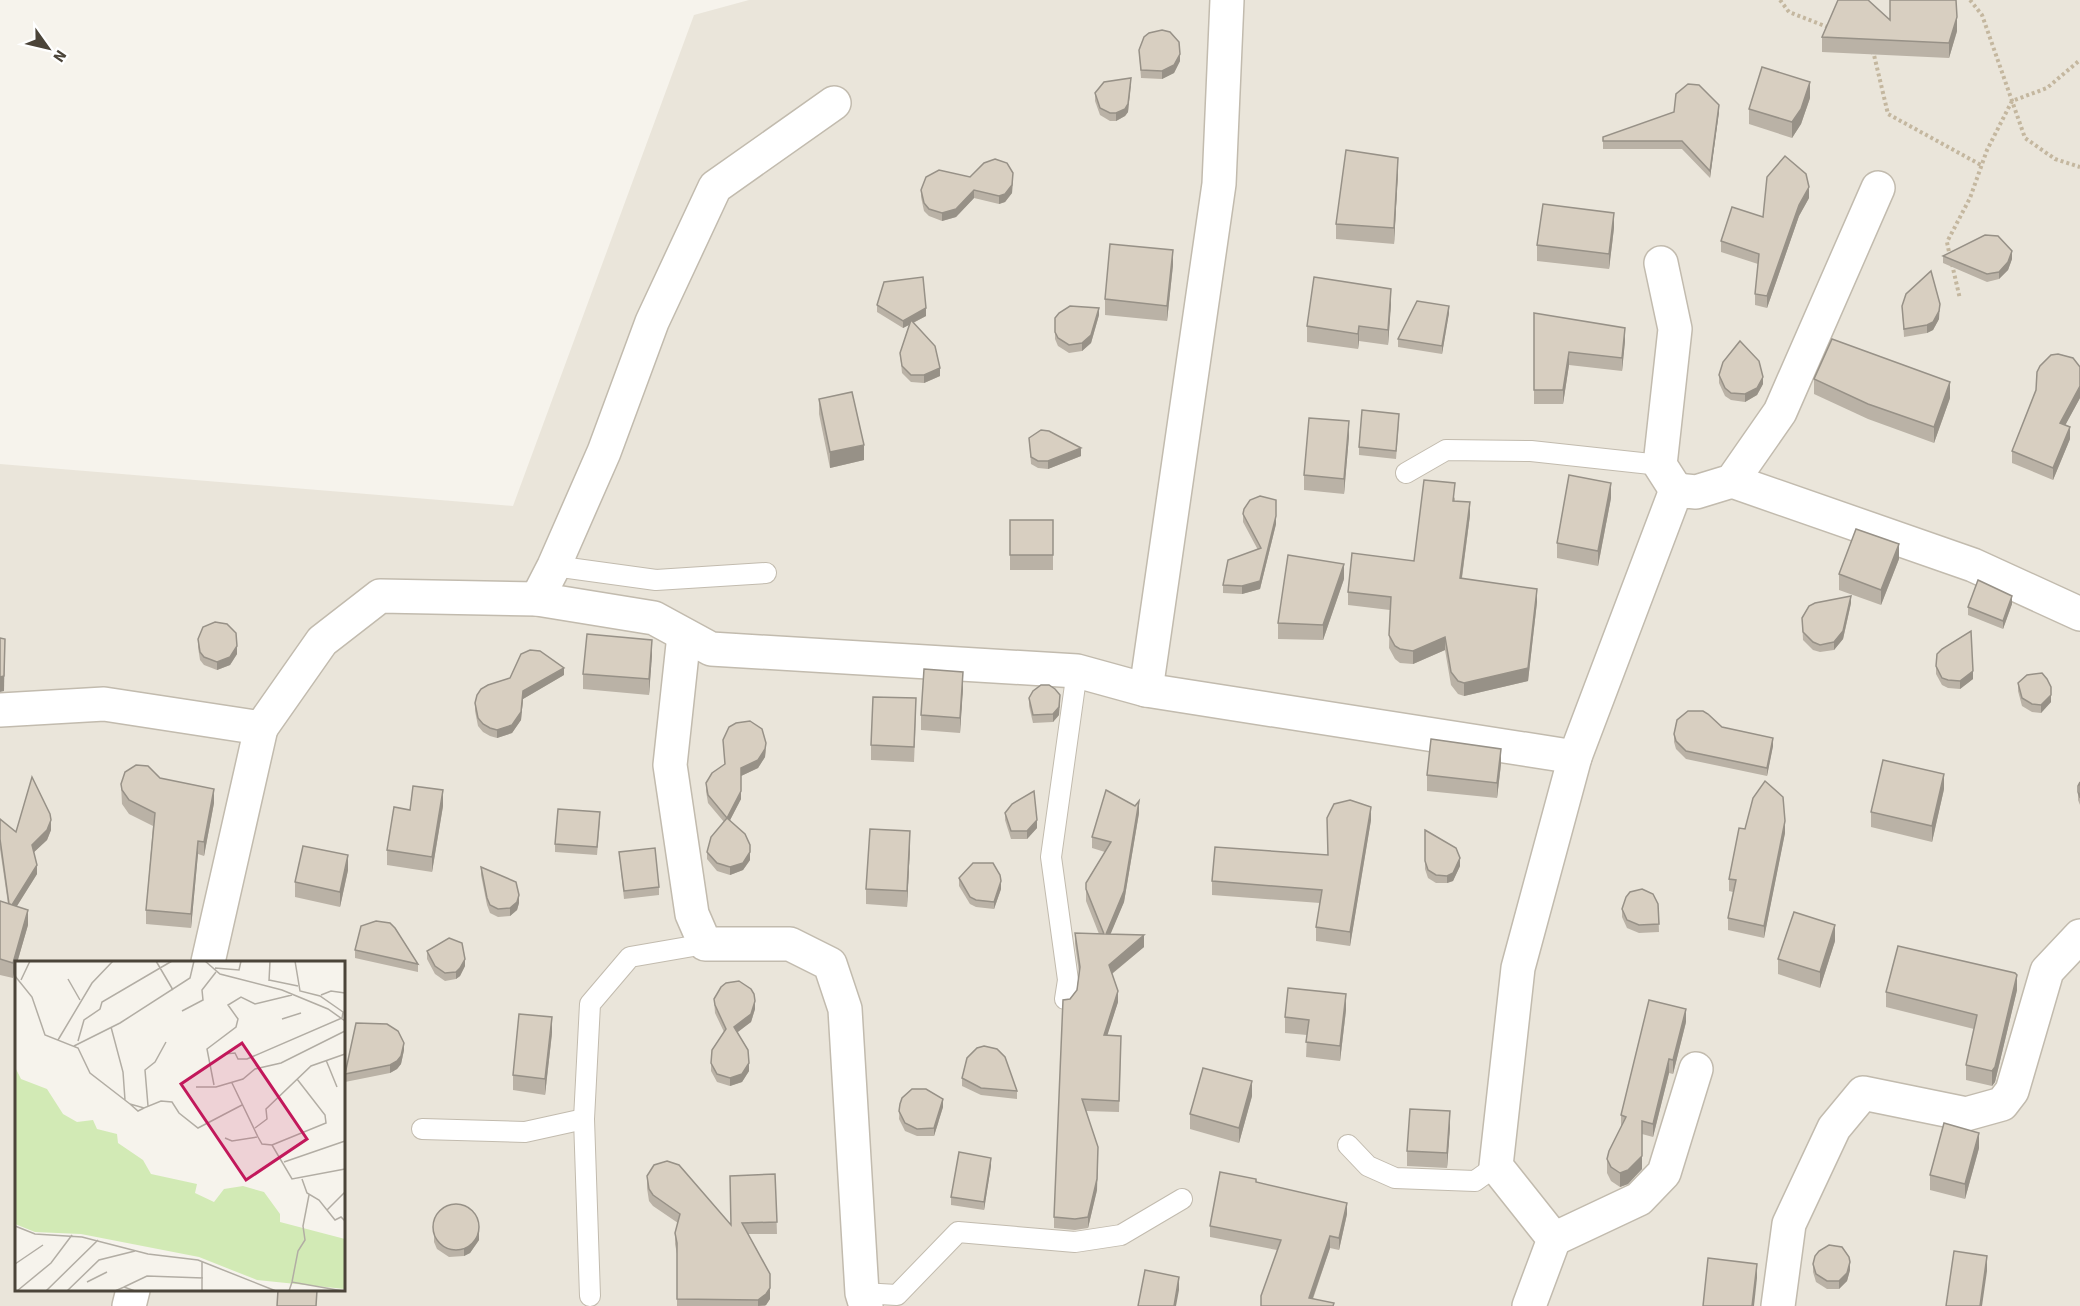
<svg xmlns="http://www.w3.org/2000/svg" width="2080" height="1306" viewBox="0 0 2080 1306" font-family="'Source Sans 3',sans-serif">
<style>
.residential{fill:#eae5da;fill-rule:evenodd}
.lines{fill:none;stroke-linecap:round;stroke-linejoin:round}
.lane-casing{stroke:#c2bbae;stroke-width:22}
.street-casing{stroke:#c2bbae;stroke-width:36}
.path{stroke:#c4b79f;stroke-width:4;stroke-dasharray:3 3;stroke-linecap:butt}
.lane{stroke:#fff;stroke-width:20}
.street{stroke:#fff;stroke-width:33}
.wall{fill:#bab2a6}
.shaded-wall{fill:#979187}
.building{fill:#d8cfc1;stroke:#979187;stroke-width:1.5}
.inset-road{fill:none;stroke:#b2ada4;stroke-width:1.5}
.view{fill:#c2185b;fill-opacity:0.15;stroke:#c2185b;stroke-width:3}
.inset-edge{fill:none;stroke:#4b4439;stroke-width:3}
</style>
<rect width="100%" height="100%" fill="#f6f3ec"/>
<!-- residential -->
<path class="residential" d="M749,0H2080V1306H0V464L513,506L694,15ZM16,962H344V1290H16Z"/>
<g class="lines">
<defs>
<g id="lane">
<path d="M1406,473L1446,450L1531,451L1660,465"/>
<path d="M554,566L656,580L766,573"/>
<path d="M1065,999L1068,980L1051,857L1077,671"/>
<path d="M422,1129L525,1132L584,1119"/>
<path d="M1348,1145L1368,1166L1395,1178L1475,1181L1496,1166"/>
<path d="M862,1293L897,1295L958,1232L1075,1242L1121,1235L1182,1199"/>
<path d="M590,1296L584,1119L590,1004L630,957L705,944"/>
</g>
<g id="street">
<path d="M1661,263L1675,329L1660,465L1676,490"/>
<path d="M1732,481L1973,565L2080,614"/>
<path d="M537,599L554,566L604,452L652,322L715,187L834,103"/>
<path d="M684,635L670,765L692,914L705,944H790L830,964L845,1009L862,1293L866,1306"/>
<path d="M1146,690L1219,184L1227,0"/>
<path d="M0,710L104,704L261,728L322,641L380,596L537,599L654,618L711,649L1077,671L1146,690L1575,757"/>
<path d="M208,962L261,728"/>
<path d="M1554,1239L1639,1199L1664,1173L1696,1069"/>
<path d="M129,1306L133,1290"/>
<path d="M1529,1306L1554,1239L1496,1166L1518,968L1575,757L1676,490L1696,492L1732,481L1780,412L1878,188"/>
<path d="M1778,1306L1789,1224L1834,1128L1863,1093L1966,1114L2002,1104L2012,1091L2047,971L2080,936"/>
</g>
</defs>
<!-- lane casing -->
<use href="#lane" class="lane-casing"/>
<!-- street casing -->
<use href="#street" class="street-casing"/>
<!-- path -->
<g class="path">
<path d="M1780,0L1789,12L1830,28"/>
<path d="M1970,0L1982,15L2025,138L2055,159L2080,167"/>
<path d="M1871,51L1874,55L1888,114L1981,165"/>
<path d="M1950,257L1947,242L1970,198L1987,150L2012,101L2047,88L2080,60"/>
<path d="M1952,264L1960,299"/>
</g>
<!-- lane -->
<use href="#lane" class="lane"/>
<!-- street -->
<use href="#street" class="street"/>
</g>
<!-- wall -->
<g class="wall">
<path d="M1890,20L1957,31L1949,58L1822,52V37Z"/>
<path d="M1139,50L1180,61L1174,73L1162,79L1141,78Z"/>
<path d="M1131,86L1128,112L1125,116L1116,121H1110L1100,115L1095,101V93Z"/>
<path d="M1810,98L1801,124L1792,138L1749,124V109Z"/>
<path d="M1719,112L1710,178L1682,149H1603V137Z"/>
<path d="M1398,173L1394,244L1336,239V224Z"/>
<path d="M970,177L1013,181L1012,193L1005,202L999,204L974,198L956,217L942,221L929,216L924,211L921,197V190Z"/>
<path d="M1809,198L1799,216L1767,308L1755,305V294L1758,264L1721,252V241L1763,217Z"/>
<path d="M1614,228L1609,269L1537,261V245Z"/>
<path d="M1943,256L2012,259L2008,270L1999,279L1987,282L1943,263Z"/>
<path d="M1173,265L1167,321L1105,315V299Z"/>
<path d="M1391,304L1388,345L1359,341L1358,349L1307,342V326Z"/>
<path d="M877,305L926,316L913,323L940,376L924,383L911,382L902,373L900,353L909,325L903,328L877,312Z"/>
<path d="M1902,306L1939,319L1933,330L1927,333L1904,337Z"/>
<path d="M1449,313L1442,354L1398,347V339Z"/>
<path d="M1534,313L1625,341L1622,371L1569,365L1563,404H1534Z"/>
<path d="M1099,315L1091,343L1082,351L1069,353L1058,346L1055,339V318Z"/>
<path d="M2080,367V398L2065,425L2070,439L2053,480L2012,463V451Z"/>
<path d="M1719,375L1763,384L1757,395L1745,402L1731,400L1725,396L1719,383Z"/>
<path d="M1814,379L1950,398L1934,443L1868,419L1814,394Z"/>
<path d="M819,399L864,460L830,468L819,414Z"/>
<path d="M1399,421L1396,459L1359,455V447Z"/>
<path d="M1349,436L1344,494L1304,490V475Z"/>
<path d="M1029,438L1081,456L1048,469L1038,468L1031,464Z"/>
<path d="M1455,497V501L1470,515L1462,578L1537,602L1528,681L1464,696L1458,694L1451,685L1445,650L1413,664L1400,663L1395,659L1389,648L1390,610L1348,605V592L1414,561Z"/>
<path d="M1611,498L1598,566L1557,558V543Z"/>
<path d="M1243,514L1276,524L1260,589L1242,594L1223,593V585L1258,550L1243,522Z"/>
<rect x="1010" y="520" width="43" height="50"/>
<path d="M1899,559L1881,605L1839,590V574Z"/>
<path d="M1344,579L1323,640L1278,639V623Z"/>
<path d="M1851,603L1843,639L1834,650L1820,652L1813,650L1803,640L1802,618Z"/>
<path d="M2012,604L2003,629L1968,615V607Z"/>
<path d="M198,639L237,654L230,665L217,670L204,665L200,660L198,647Z"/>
<path d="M652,655L649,695L583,689V674Z"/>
<path d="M1936,666L1973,679L1960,689L1948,688L1942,685L1936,674Z"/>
<path d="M564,675L523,699L521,720L512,733L497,738L490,736L483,732L478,726L475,711V703Z"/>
<path d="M2018,683L2051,702L2041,713L2032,712L2022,706L2018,691Z"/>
<path d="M963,688L960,733L921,730V715Z"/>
<path d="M1029,698L1060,703L1059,715L1053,722L1033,723L1029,706Z"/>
<path d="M916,713L914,762L871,760V745Z"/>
<path d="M1722,727L1773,746L1767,776L1686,759L1676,749L1674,742V734Z"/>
<path d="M723,740L766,750L765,757L758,768L741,776V799L730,820L750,860L743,870L730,875L717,871L707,859V852L724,822L708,803L706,791V783L725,764Z"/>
<path d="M1501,764L1497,798L1427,791V775Z"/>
<path d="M160,778L214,803L204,856L198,854L191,928L146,924V910L153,826L129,814L122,804L121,784Z"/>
<path d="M2080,782V805L2078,800V786Z"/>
<path d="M1944,789L1932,842L1871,827V812Z"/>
<path d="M443,806L432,872L387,865V850L410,810Z"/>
<path d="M1005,813L1037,828L1027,839H1011L1005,820Z"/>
<path d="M1139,813L1124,902L1110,934L1144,947L1112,974L1118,1002L1107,1035L1121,1047L1119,1112L1086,1111L1097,1190L1088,1228L1075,1230L1054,1228V1217L1070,999L1077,990L1079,973L1075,944V933L1099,934L1086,901V883L1105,852L1092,848V837Z"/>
<path d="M1327,818L1371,820L1350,946L1316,941V927L1320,903L1212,895V881L1328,855Z"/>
<path d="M0,819L16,832L51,830L47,840L34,852L37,874L17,906L28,925L17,963H16L13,978L0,975V901L8,904L0,849Z"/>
<path d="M600,820L597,855L555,852V844Z"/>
<path d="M1745,829L1785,833L1764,938L1728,930V918L1733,892L1729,891V879Z"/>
<path d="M1425,830L1460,866L1453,881L1447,883H1436L1428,878L1425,869Z"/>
<path d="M910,846L907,907L866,904V889Z"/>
<path d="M619,852L659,887V895L624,899Z"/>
<path d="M481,867L519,903L517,910L510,916L498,917L490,913L487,905L481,875Z"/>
<path d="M348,870L340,907L295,897V882Z"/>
<path d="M959,878L1001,889L994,909L976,907L970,904L959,886Z"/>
<path d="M1658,904L1659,932L1639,933L1627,928L1622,917V909Z"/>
<path d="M1835,941L1820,988L1778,974V959Z"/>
<path d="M355,950L418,964V972L355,958Z"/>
<path d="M427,951L465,966L460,976L456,979L445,981L435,974L427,959Z"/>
<path d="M2017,990L1995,1082L1992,1086L1966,1080V1065L1974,1029L1886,1007V992Z"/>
<path d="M714,999L755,1009L751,1022L737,1032L749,1071L742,1082L730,1086L717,1082L711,1071V1063L724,1032L715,1013Z"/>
<path d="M1346,1010L1340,1061L1306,1057L1307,1035L1285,1033V1017Z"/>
<path d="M1686,1022L1673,1074L1669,1073L1653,1137L1642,1134V1169L1628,1184L1620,1187L1611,1181L1607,1173V1159L1621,1128V1115Z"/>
<path d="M552,1033L545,1095L513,1090V1075Z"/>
<path d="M404,1050L401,1064L397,1069L390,1073L345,1082V1074Z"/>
<path d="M962,1078L1017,1091V1099L981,1095L962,1086Z"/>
<path d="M1252,1096L1239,1143L1190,1129V1114Z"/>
<path d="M900,1104L943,1107L934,1136H917L905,1131L899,1119Z"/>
<path d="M1450,1127L1447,1168L1407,1166V1151Z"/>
<path d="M1979,1148L1965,1199L1930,1190V1175Z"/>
<path d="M991,1166L984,1210L951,1205V1197Z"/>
<path d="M775,1174L777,1234H748L770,1299L766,1305L765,1306H677V1254L675,1244V1233L678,1223L653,1206L649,1201L647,1188V1176L731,1225Z"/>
<path d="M1256,1182L1347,1214L1339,1250L1330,1248L1313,1299L1334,1306H1261L1277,1250L1210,1237V1226Z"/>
<path d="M434,1219L479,1232V1240L470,1253L464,1256L449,1257L437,1249L434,1242Z"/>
<path d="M1813,1264L1850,1270L1847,1281L1839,1289H1827L1816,1282L1813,1272Z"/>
</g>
<!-- shaded-wall -->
<g class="shaded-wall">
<path d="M1957,17V31L1949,58V43Z"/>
<path d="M1180,54V61L1174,73L1162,79V71Z"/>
<path d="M1131,78L1128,112L1125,116L1116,121V113Z"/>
<path d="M1810,82V98L1801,124L1792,138V122Z"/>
<path d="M1719,105V112L1710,178V171Z"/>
<path d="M1398,158V173L1394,244V228Z"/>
<path d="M1013,173L1012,193L1005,202L999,204V196Z"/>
<path d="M1809,187V198L1799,216L1767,308V296L1799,205Z"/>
<path d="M974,190V198L956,217L942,221V213Z"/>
<path d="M1614,213V228L1609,269V254Z"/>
<path d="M1173,250V265L1167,321V306Z"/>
<path d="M2012,251V259L2008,270L1999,279V272Z"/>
<path d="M1391,289V304L1388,345V330Z"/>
<path d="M1940,304L1939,319L1933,330L1927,333V325Z"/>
<path d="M1449,306V313L1442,354V346Z"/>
<path d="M926,308V316L903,328V321Z"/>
<path d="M1099,308V315L1091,343L1082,351V343Z"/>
<path d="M1359,326V341L1358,349V334Z"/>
<path d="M1625,328V341L1622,371V358Z"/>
<path d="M1569,352V365L1563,404V390Z"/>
<path d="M940,368V376L924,383V375Z"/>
<path d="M1763,377V384L1757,395L1745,402V394Z"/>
<path d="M1950,382V398L1934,443V427Z"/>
<path d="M2080,386V398L2060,435V423Z"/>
<path d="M1349,421V436L1344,494V479Z"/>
<path d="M2070,427V439L2053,480V468Z"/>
<path d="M864,445V460L830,468V452Z"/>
<path d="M1081,448V456L1048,469V461Z"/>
<path d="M1611,483V498L1598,566V551Z"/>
<path d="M1470,502V515L1460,591V578Z"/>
<path d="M1276,516V524L1260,589L1242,594V586L1260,581Z"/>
<path d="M1899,544V559L1881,605V590Z"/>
<path d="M1344,564V579L1323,640V625Z"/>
<path d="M1537,589V602L1528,681L1464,696V683Z"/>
<path d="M1851,596V603L1843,639L1834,650V642Z"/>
<path d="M2012,596V604L2003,629V621Z"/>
<path d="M1445,637V650L1413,664V651Z"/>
<path d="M5,639L4,691L0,692V677Z"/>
<path d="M652,640V655L649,695V679Z"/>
<path d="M237,646V654L230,665L217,670V662Z"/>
<path d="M564,668V675L523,699L521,720L512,733L497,738V730L523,691Z"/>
<path d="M1973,671V679L1960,689V681Z"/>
<path d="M963,672V688L960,733V718Z"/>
<path d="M2051,687V702L2041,713V705Z"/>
<path d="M1060,695L1059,715L1053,722V714Z"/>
<path d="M1773,738V746L1767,776V768Z"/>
<path d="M766,743L765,757L758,768L741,776V768Z"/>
<path d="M1501,749V764L1497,798V783Z"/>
<path d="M1944,774V789L1932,842V826Z"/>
<path d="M214,789V803L204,856V842Z"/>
<path d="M443,790V806L432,872V857Z"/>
<path d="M741,791V799L727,826V818Z"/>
<path d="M1139,801V813L1124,902L1106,945V934Z"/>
<path d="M1371,807V820L1350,946V932Z"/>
<path d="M51,820V830L47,840L32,854V845Z"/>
<path d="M1037,820V828L1027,839V831Z"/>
<path d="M1785,821V833L1764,938V926Z"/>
<path d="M910,831V846L907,907V891Z"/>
<path d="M198,841V854L191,928V914Z"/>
<path d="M750,845V860L743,870L730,875V867Z"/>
<path d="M348,855V870L340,907V892Z"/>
<path d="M1460,858V866L1453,881L1447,883V876Z"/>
<path d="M37,865V874L10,917V907Z"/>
<path d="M1001,881V889L994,909V902Z"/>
<path d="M519,895V903L517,910L510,916V908Z"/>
<path d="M28,910V925L17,963H16L13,978V963Z"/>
<path d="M1835,925V941L1820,988V972Z"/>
<path d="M1144,935V947L1109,976V965Z"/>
<path d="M465,959V966L460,976L456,979V972Z"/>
<path d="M2017,975V990L1995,1082L1992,1086V1071Z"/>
<path d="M1118,991V1002L1104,1046V1035Z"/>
<path d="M1346,994V1010L1340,1061V1046Z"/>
<path d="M755,1001V1009L751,1022L734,1035V1027Z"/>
<path d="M1686,1009V1022L1673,1074V1060Z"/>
<path d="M552,1017V1033L545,1095V1079Z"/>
<path d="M404,1043V1050L401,1064L397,1069L390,1073V1065Z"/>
<path d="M1669,1059V1073L1653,1137V1124Z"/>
<path d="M749,1063V1071L742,1082L730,1086V1078Z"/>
<path d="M1252,1081V1096L1239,1143V1128Z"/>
<path d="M943,1099V1107L934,1136V1128Z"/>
<path d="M1450,1111V1127L1447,1168V1153Z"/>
<path d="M1979,1133V1148L1965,1199V1184Z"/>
<path d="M1642,1156V1169L1628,1184L1620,1187V1173Z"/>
<path d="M991,1158V1166L984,1210V1202Z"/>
<path d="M1098,1158L1097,1190L1088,1228V1217Z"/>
<path d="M1347,1203V1214L1339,1250V1238Z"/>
<path d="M479,1225V1240L470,1253L464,1256V1249Z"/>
<path d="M1330,1236V1248L1310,1306L1309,1298Z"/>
<path d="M1987,1256V1271L1982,1306H1980Z"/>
<path d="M1850,1262V1270L1847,1281L1839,1289V1281Z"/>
<path d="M1757,1264V1278L1754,1306H1752Z"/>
<path d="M1179,1277V1290L1176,1306H1174Z"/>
<path d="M770,1288V1299L766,1305L758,1306V1300Z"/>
</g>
<!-- building -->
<g class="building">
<path d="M1838,0H1868L1890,20V0H1956L1957,17L1949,43L1822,37Z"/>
<path d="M1162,30L1170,32L1179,42L1180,54L1174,65L1162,71L1141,70L1139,50L1144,37L1149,33Z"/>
<path d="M1762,67L1810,82L1801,109L1792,122L1749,109Z"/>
<path d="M1131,78L1128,104L1125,109L1116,113H1110L1100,108L1095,93L1104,82Z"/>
<path d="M1688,84L1699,85L1719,105L1710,171L1682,141H1603V137L1674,112L1676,94Z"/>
<path d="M1346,150L1398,158L1394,228L1336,224Z"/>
<path d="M1785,156L1806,174L1809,187L1799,205L1767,296L1755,294L1759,254L1721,241L1732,207L1763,217L1767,177Z"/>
<path d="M995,159L1007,163L1013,173L1012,185L1005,194L999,196L974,190L956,209L942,213L929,209L924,203L921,190L926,177L939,170L970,177L984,163Z"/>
<path d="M1543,204L1614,213L1609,254L1537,245Z"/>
<path d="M1985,235L1998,236L2012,251L2008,262L1999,272L1987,274L1943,256Z"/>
<path d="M1110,244L1173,250L1167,306L1105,299Z"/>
<path d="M1931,271L1940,304L1939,311L1933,322L1927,325L1904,329L1902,306L1906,294Z"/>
<path d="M923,277L926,308L903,321L877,305L884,282Z"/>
<path d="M1314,277L1391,289L1388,330L1359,326L1358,334L1307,326Z"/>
<path d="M1417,301L1449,306L1442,346L1398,339Z"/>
<path d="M1070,306L1099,308L1091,335L1082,343L1069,345L1058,338L1055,332V318L1059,313Z"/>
<path d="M1534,313L1625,328L1622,358L1569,352L1563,390H1534Z"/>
<path d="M911,320L935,346L940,368L924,375H911L902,366L900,353Z"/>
<path d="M1832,339L1950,382L1934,427L1868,404L1814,379Z"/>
<path d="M1740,341L1759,361L1763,377L1757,388L1745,394L1731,393L1725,388L1719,375L1723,362Z"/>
<path d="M2058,354L2073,358L2080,367V386L2060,423L2070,427L2053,468L2012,451L2036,390L2037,372L2040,366L2051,355Z"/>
<path d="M852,392L864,445L830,452L819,399Z"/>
<path d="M1362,410L1399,414L1396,451L1359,447Z"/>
<path d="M1309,418L1349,421L1344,479L1304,475Z"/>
<path d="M1041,430L1049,431L1081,448L1048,461H1038L1031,457L1029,438Z"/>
<path d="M1569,475L1611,483L1598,551L1557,543Z"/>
<path d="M1424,480L1455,483L1453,501L1470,502L1460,578L1537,589L1528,668L1464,683L1458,681L1451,672L1445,637L1413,651L1400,649L1395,646L1389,635L1391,597L1348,592L1352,553L1414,561Z"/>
<path d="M1260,496L1276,500V516L1260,581L1242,586L1223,585L1228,560L1261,548L1243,514L1244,509L1250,500Z"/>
<rect x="1010" y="520" width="43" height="35"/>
<path d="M1856,529L1899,544L1881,590L1839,574Z"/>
<path d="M1288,555L1344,564L1323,625L1278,623Z"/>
<path d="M1978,580L2012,596L2003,621L1968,607Z"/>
<path d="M1851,596L1843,631L1834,642L1820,645L1813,642L1803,632L1802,618L1809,606L1815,603Z"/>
<path d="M215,622L227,624L236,633L237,646L230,657L217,662L204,657L200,652L198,639L203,627Z"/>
<path d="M1971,631L1973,671L1960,681L1948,680L1942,678L1936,666L1937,654L1942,649Z"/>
<path d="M587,634L652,640L649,679L583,674Z"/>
<path d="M0,638L5,639L4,676L0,677Z"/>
<path d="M530,650L540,651L564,668L523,691L521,712L512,725L497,730L490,728L483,724L478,718L475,703L477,695L481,689L488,685L510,678L521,654Z"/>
<path d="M924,669L963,672L960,718L921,715Z"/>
<path d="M2042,673L2047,679L2051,687V695L2041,705L2032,704L2022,698L2018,683L2027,675Z"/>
<path d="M1041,685H1049L1055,689L1060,695L1059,707L1053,714L1033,715L1029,698L1033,691Z"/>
<path d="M873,697L916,698L914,747L871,745Z"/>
<path d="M1688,711H1703L1708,714L1722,727L1773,738L1767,768L1686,751L1676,741L1674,734L1677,720Z"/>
<path d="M750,721L762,729L766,743L765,749L758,760L741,768V791L727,818L708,795L706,783L712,773L725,764L723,740L729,727L736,723Z"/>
<path d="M1431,739L1501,749L1497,783L1427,775Z"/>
<path d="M1883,760L1944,774L1932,826L1871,812Z"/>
<path d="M136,765L148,766L160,778L214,789L204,842L198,841L191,914L146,910L155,813L129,800L122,790L121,784L125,772Z"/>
<path d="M32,777L50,814L51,820L47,830L32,845L37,865L12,905L9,904L0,839V819L16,832Z"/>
<path d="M1765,781L1783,797L1785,821L1764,926L1728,918L1736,880L1729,879L1739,828L1745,829L1753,798Z"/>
<path d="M2080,782V798L2078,792V786Z"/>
<path d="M413,786L443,790L432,857L387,850L394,807L410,810Z"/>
<path d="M1106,790L1135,806L1139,801L1124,891L1106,934L1144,935L1109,965L1118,991L1104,1035L1121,1036L1119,1101L1082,1099L1098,1147L1097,1179L1088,1217L1075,1219L1054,1217L1063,1000L1070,999L1077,990L1080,967L1075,933L1104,934L1086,889V883L1111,842L1092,837Z"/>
<path d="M1034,791L1037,820L1027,831H1011L1005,813L1012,804Z"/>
<path d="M1350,800L1371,807L1350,932L1316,927L1322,890L1212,881L1215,847L1328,855L1327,818L1334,804Z"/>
<path d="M558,809L600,812L597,847L555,844Z"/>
<path d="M727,818L745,834L750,845V852L743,863L730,867L717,863L707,852L711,837Z"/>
<path d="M870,829L910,831L907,891L866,889Z"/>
<path d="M1425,830L1456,848L1460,858L1453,873L1447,876L1436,875L1428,870L1425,861Z"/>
<path d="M303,846L348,855L340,892L295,882Z"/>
<path d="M655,848L659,887L624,891L619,852Z"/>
<path d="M973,863H993L1000,875L1001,881L994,902L976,900L970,897L959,878Z"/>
<path d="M481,867L516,882L519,895L517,902L510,908L498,909L490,905L487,898Z"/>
<path d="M1642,889L1653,894L1658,904L1659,924L1639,925L1627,920L1622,909L1626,897L1630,892Z"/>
<path d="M0,901L28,910L13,963L0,959Z"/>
<path d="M1794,912L1835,925L1820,972L1778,959Z"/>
<path d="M376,921L390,923L395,928L418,964L355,950L361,926Z"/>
<path d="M449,938L462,943L465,959L460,968L456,972L445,973L435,966L427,951Z"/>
<path d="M1898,946L2015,973L2017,975L1995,1067L1992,1071L1966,1065L1977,1015L1886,992Z"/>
<path d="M739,981L751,989L754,994L755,1001L751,1014L734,1027L748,1050L749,1063L742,1074L730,1078L717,1074L711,1063L712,1050L726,1029L715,1005L714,999L721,987L726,983Z"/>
<path d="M1288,988L1346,994L1340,1046L1306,1042L1309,1020L1285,1017Z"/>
<path d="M1649,1000L1686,1009L1673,1060L1669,1059L1653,1124L1642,1121V1156L1628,1170L1620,1173L1611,1167L1607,1159L1609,1151L1626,1117L1621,1115Z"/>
<path d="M519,1014L552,1017L545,1079L513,1075Z"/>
<path d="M356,1023L387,1024L398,1031L404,1043L401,1056L397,1061L390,1065L345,1074Z"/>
<path d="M984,1046L997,1049L1005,1057L1017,1091L981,1088L962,1078L967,1058L977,1048Z"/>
<path d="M1203,1068L1252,1081L1239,1128L1190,1114Z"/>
<path d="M912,1089H926L943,1099L934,1128L917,1129L905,1123L899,1111L900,1104L902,1098Z"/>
<path d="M1410,1109L1450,1111L1447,1153L1407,1151Z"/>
<path d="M1944,1123L1979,1133L1965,1184L1930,1175Z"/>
<path d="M959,1152L991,1158L984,1202L951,1197Z"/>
<path d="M667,1161L679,1165L731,1225L730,1176L775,1174L777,1222L742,1223L770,1274V1288L766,1294L758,1300L677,1299V1243L675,1233L680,1214L653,1195L649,1189L647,1176L654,1165Z"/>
<path d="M1220,1172L1256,1179V1182L1347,1203L1339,1238L1330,1236L1309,1298L1334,1303L1333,1306H1261V1296L1281,1240L1210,1226Z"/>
<circle cx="456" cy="1227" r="23"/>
<path d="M1829,1245L1842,1247L1849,1257L1850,1262L1847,1273L1839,1281H1827L1816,1274L1813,1264L1815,1256L1819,1251Z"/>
<path d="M1954,1251L1987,1256L1980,1306H1946Z"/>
<path d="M1708,1258L1757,1264L1752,1306H1703Z"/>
<path d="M1145,1270L1179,1277L1174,1306H1138Z"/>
<path d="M278,1290H317L316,1306H277Z"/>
</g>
<!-- overview -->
<g transform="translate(15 961)">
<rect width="330" height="330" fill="#f6f3ec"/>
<path d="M0,106L6,118L32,128L48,153L62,161L78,159L82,168L102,173L103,182L128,199L136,213L182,223L180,232L199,241L209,228L228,225L249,231L265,253V261L330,278V328L242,319L184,296L66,273L20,271L0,263Z" fill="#d2eab5"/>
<path class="inset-road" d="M141,0L158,29M190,0L205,13L267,29L313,48L330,60M200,7L224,9L226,0M0,15L17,36L30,74L63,87L75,112L115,143M53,18L65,39M6,19L15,0M254,19L283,25M254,20L255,0M306,34L316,30L330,32M167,50L188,39L187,29L201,11M267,58L286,52M96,66L108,111L110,139M43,79L77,22L98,0M63,80L69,59L85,48L87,41L157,0M59,85L105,62L175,17L179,0M209,93L220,92L223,98H232L327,57L328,51L305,35L285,30L280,0M311,99L322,126M217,122L243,176L247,183L257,184L277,218L330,208M199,124L192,88L221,66L223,58L213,44L226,36L240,43L277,34M181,126H201L228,118L240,108L266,102L330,70M133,145L130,109L140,101L151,81M129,147L123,150L115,143L129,147L146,140L157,141L164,152L183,167L227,144M240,167L252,158L251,148L296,105L330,93M210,177L217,180L242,176M257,184L311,162L310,154L282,118M269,201L330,180M287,218L292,232L304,239L320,259L326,256L330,260M312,249L330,231M0,265L20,273L67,276L133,293L183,299L261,330M0,303L28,284M72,321L92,311M277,321L283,290L290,279L288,265L294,234M109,326L132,315L188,317M2,330L36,302L57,274M31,330L83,279M52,330L84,299L120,290M100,330L109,326L120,330M187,330V301M274,330L277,321L328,330"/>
<path class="view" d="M227,82L292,178L231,219L166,123Z"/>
<rect width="330" height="330" class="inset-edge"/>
</g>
<!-- north arrow -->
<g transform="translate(48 48) rotate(124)" stroke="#ffffff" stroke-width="4.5" paint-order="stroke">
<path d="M0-4.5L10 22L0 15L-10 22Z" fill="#4b4439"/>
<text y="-9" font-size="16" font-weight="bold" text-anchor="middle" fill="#4b4439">N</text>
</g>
</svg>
